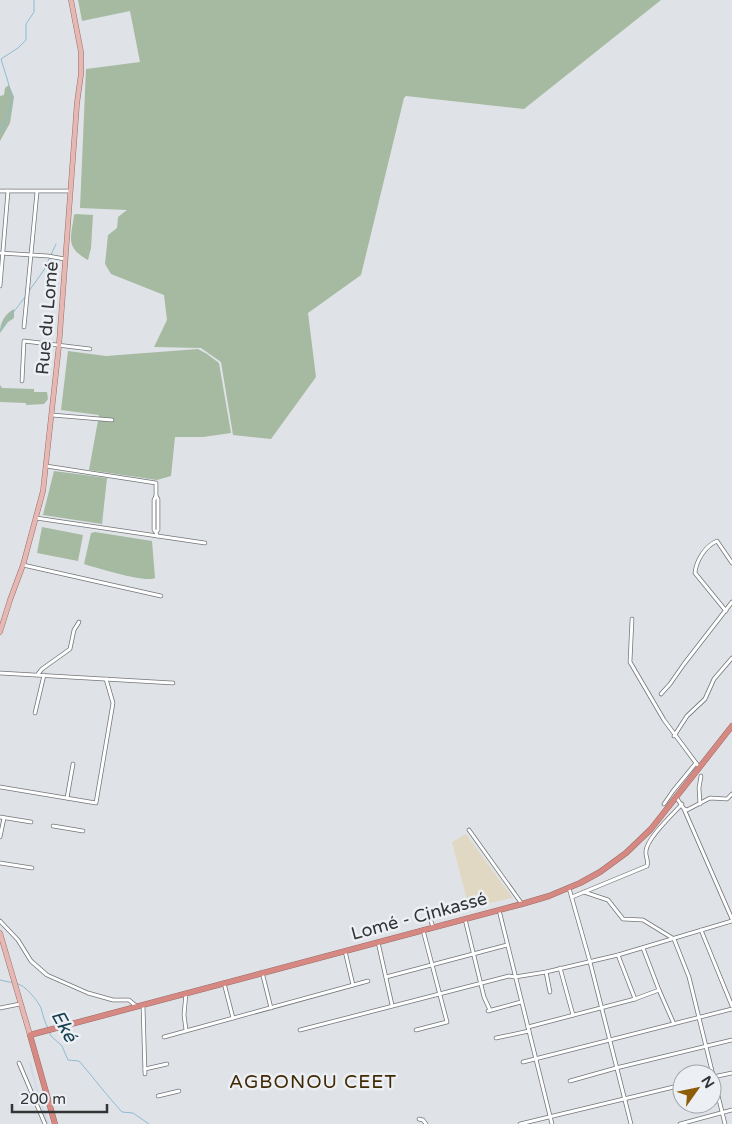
<svg xmlns="http://www.w3.org/2000/svg" width="732" height="1124" viewBox="0 0 732 1124" font-family="'Varela Round',sans-serif">
<style>
.built{fill:#d2dae5}
.medical{fill:#e1d8c3}
.green{fill:#a6b9a1}
.lines{fill:none;stroke-linecap:round;stroke-linejoin:round}
.stream{stroke:#8ebbd2;stroke-width:1}
.street-casing{stroke:#727579;stroke-width:4.5}
.primary-casing{stroke:#9c6b67;stroke-width:5.5}
.highway-casing{stroke:#9c6b67;stroke-width:6}
.street{stroke:#fff;stroke-width:3}
.primary{stroke:#e6b8b4;stroke-width:4.5}
.highway{stroke:#d58982;stroke-width:5}
.labels{text-anchor:middle;dominant-baseline:central;stroke-width:5;stroke-linejoin:round;paint-order:stroke}
.street-label{font-size:18px;fill:#323435;stroke:#ecf0f5}
.water-label{font-size:19px;font-style:italic;fill:#153d4e;stroke:#ecf0f5}
.neighbourhood-label{font-size:19px;letter-spacing:1px;fill:#412905;stroke:#ecf0f5}
</style>
<rect width="100%" height="100%" fill="#dfe3e7"/>
<!-- built -->
<path class="built" d="M31,1062L37,1087L49,1124H47L36,1089L29,1063Z"/>
<!-- medical -->
<path class="medical" d="M466,834L512,897L511,898L469,908L452,842Z"/>
<!-- green -->
<g class="green">
<path d="M78,0H661L524,109L406,96L404,98L361,275L308,313L316,377L271,439L233,435L221,362L201,348L154,347L167,320L164,295L111,274L105,264L108,235L117,228L118,217L127,210L80,208L86,69L140,62L130,11L82,21Z"/>
<path d="M9,85L14,97L10,123L0,141V96L4,95L5,88Z"/>
<path d="M76,214L93,215L91,248L88,260C65,247 71,239 74,215Z"/>
<path d="M14,309V318L8,322L0,333C0,322 5,314 14,309Z"/>
<path d="M198,349L207,354L219,363L231,433L203,437H175L171,476L157,480L89,470L99,415L61,410L68,351L106,356Z"/>
<path d="M0,385L2,388L34,389V392H47L48,399L44,404L26,405V403L0,402Z"/>
<path d="M54,471L107,478L102,524L43,515Z"/>
<path d="M42,527L83,535L78,561L37,553Z"/>
<path d="M95,532L152,541L155,578C146,583 97,568 84,564L91,533Z"/>
</g>
<g class="lines">
<!-- stream -->
<g class="stream">
<path d="M0,133C17,98 11,93 1,59L18,48L26,40V24L34,12V0"/>
<path d="M29,291L44,270L56,244"/>
<path d="M0,330L25,297"/>
<path d="M0,980L14,983"/>
<path d="M18,984C25,985 38,1001 41,1008C43,1015 44,1021 48,1028"/>
<path d="M49,1031L51,1036L62,1046L68,1060L79,1061C94,1078 107,1096 122,1112L133,1113L149,1124"/>
</g>
<defs>
<g id="street">
<path d="M0,191H70"/>
<path d="M0,253L48,256L65,259"/>
<path d="M0,286L8,191"/>
<path d="M24,327L37,192"/>
<path d="M22,381L24,341L90,349"/>
<path d="M52,415L112,420"/>
<path d="M46,466L156,483V496L154,500V530L156,532L157,536"/>
<path d="M156,496L158,499V530L156,532"/>
<path d="M36,518L205,543"/>
<path d="M23,565L161,596"/>
<path d="M726,611L695,573C696,561 705,546 717,541L732,563"/>
<path d="M632,619L630,662L664,720L699,767"/>
<path d="M0,673L173,683"/>
<path d="M38,674L42,669L70,649L74,630L79,622"/>
<path d="M661,694L670,684L684,664L732,602"/>
<path d="M35,713L44,675"/>
<path d="M674,736L687,716L705,699L714,679L732,658"/>
<path d="M0,787L96,803L113,703L106,679"/>
<path d="M676,797L684,809L732,919"/>
<path d="M67,798L73,764"/>
<path d="M664,804L673,791L696,763"/>
<path d="M700,804L699,788L701,776"/>
<path d="M685,809L687,810L710,798L727,799L732,794"/>
<path d="M0,817L31,822"/>
<path d="M53,826L83,831"/>
<path d="M469,830L522,904"/>
<path d="M0,837L4,818"/>
<path d="M0,863L32,868"/>
<path d="M569,888L590,962L631,1124"/>
<path d="M584,892L608,900L623,919L643,920L674,939L689,977L725,1124"/>
<path d="M572,897L647,866C649,860 645,856 646,851C647,838 673,814 682,804"/>
<path d="M499,910L552,1124"/>
<path d="M429,915L433,927"/>
<path d="M465,919L484,997L490,1010"/>
<path d="M0,921L18,940L31,961L47,975L88,993L113,1000H129L136,1006"/>
<path d="M701,930L732,1006"/>
<path d="M378,942L392,1005"/>
<path d="M643,948L659,990L674,1024"/>
<path d="M345,951L353,985"/>
<path d="M618,955L635,999"/>
<path d="M560,968L573,1015"/>
<path d="M262,972L271,1008"/>
<path d="M546,972L550,992"/>
<path d="M386,977L507,945"/>
<path d="M224,983L233,1018"/>
<path d="M186,993L184,1015L186,1030"/>
<path d="M143,1005L145,1074"/>
<path d="M0,1008L20,1004"/>
<path d="M488,1011L521,1002"/>
<path d="M528,1027L635,999L659,990"/>
<path d="M300,1030L509,976L515,977L546,972L618,955L732,921"/>
<path d="M416,1030L447,1022L423,930"/>
<path d="M164,1037L368,981"/>
<path d="M496,1038L529,1031"/>
<path d="M523,1062L732,1009"/>
<path d="M19,1063L45,1124"/>
<path d="M145,1069L167,1064"/>
<path d="M713,1077L732,1073"/>
<path d="M570,1081L616,1068L732,1040"/>
<path d="M158,1096L179,1091"/>
<path d="M419,1119L423,1120L426,1124"/>
<path d="M520,1124L682,1085"/>
<path d="M680,1124L732,1110"/>
</g>
<g id="primary">
<path d="M0,632L10,600L23,565L43,491L59,345L77,103L81,74V52L71,0"/>
<path d="M0,933L30,1035"/>
</g>
<path id="highway" d="M55,1124L30,1035L522,904L549,896L580,883L600,872L626,853L651,829L732,726"/>
</defs>
<!-- street casing -->
<use href="#street" class="street-casing"/>
<!-- primary casing -->
<use href="#primary" class="primary-casing"/>
<!-- highway casing -->
<use href="#highway" class="highway-casing"/>
<!-- street -->
<use href="#street" class="street"/>
<!-- primary -->
<use href="#primary" class="primary"/>
<!-- highway -->
<use href="#highway" class="highway"/>
</g>
<g class="labels">
<!-- street labels -->
<g class="street-label">
<text transform="translate(47 318) rotate(-85)">Rue du Lomé</text>
<text transform="translate(419 916) rotate(-15)">Lomé - Cinkassé</text>
</g>
<!-- water labels -->
<g class="water-label">
<text transform="translate(64 1026) rotate(61)">Eké</text>
</g>
<!-- neighbourhood labels -->
<g class="neighbourhood-label">
<text x="313" y="1082">AGBONOU CEET</text>
</g>
</g>
<!-- north arrow -->
<g transform="translate(697 1089) rotate(57)"><circle r="24" fill="#ecf0f5" stroke="#a2a5a8"/>
<path d="M0-4L9 19L0 12L-9 19Z" fill="#8d5c07"/>
<text y="-8" font-size="14" font-weight="bold" text-anchor="middle" fill="#323435">N</text>
</g>
<!-- scale -->
<path d="M12 1104v8h95v-8" fill="none" stroke="#323435" stroke-width="2.5"/>
<text x="20" y="1104" font-size="15" fill="#323435" stroke="#ecf0f5" stroke-width="4" paint-order="stroke">200 m</text>
</svg>
